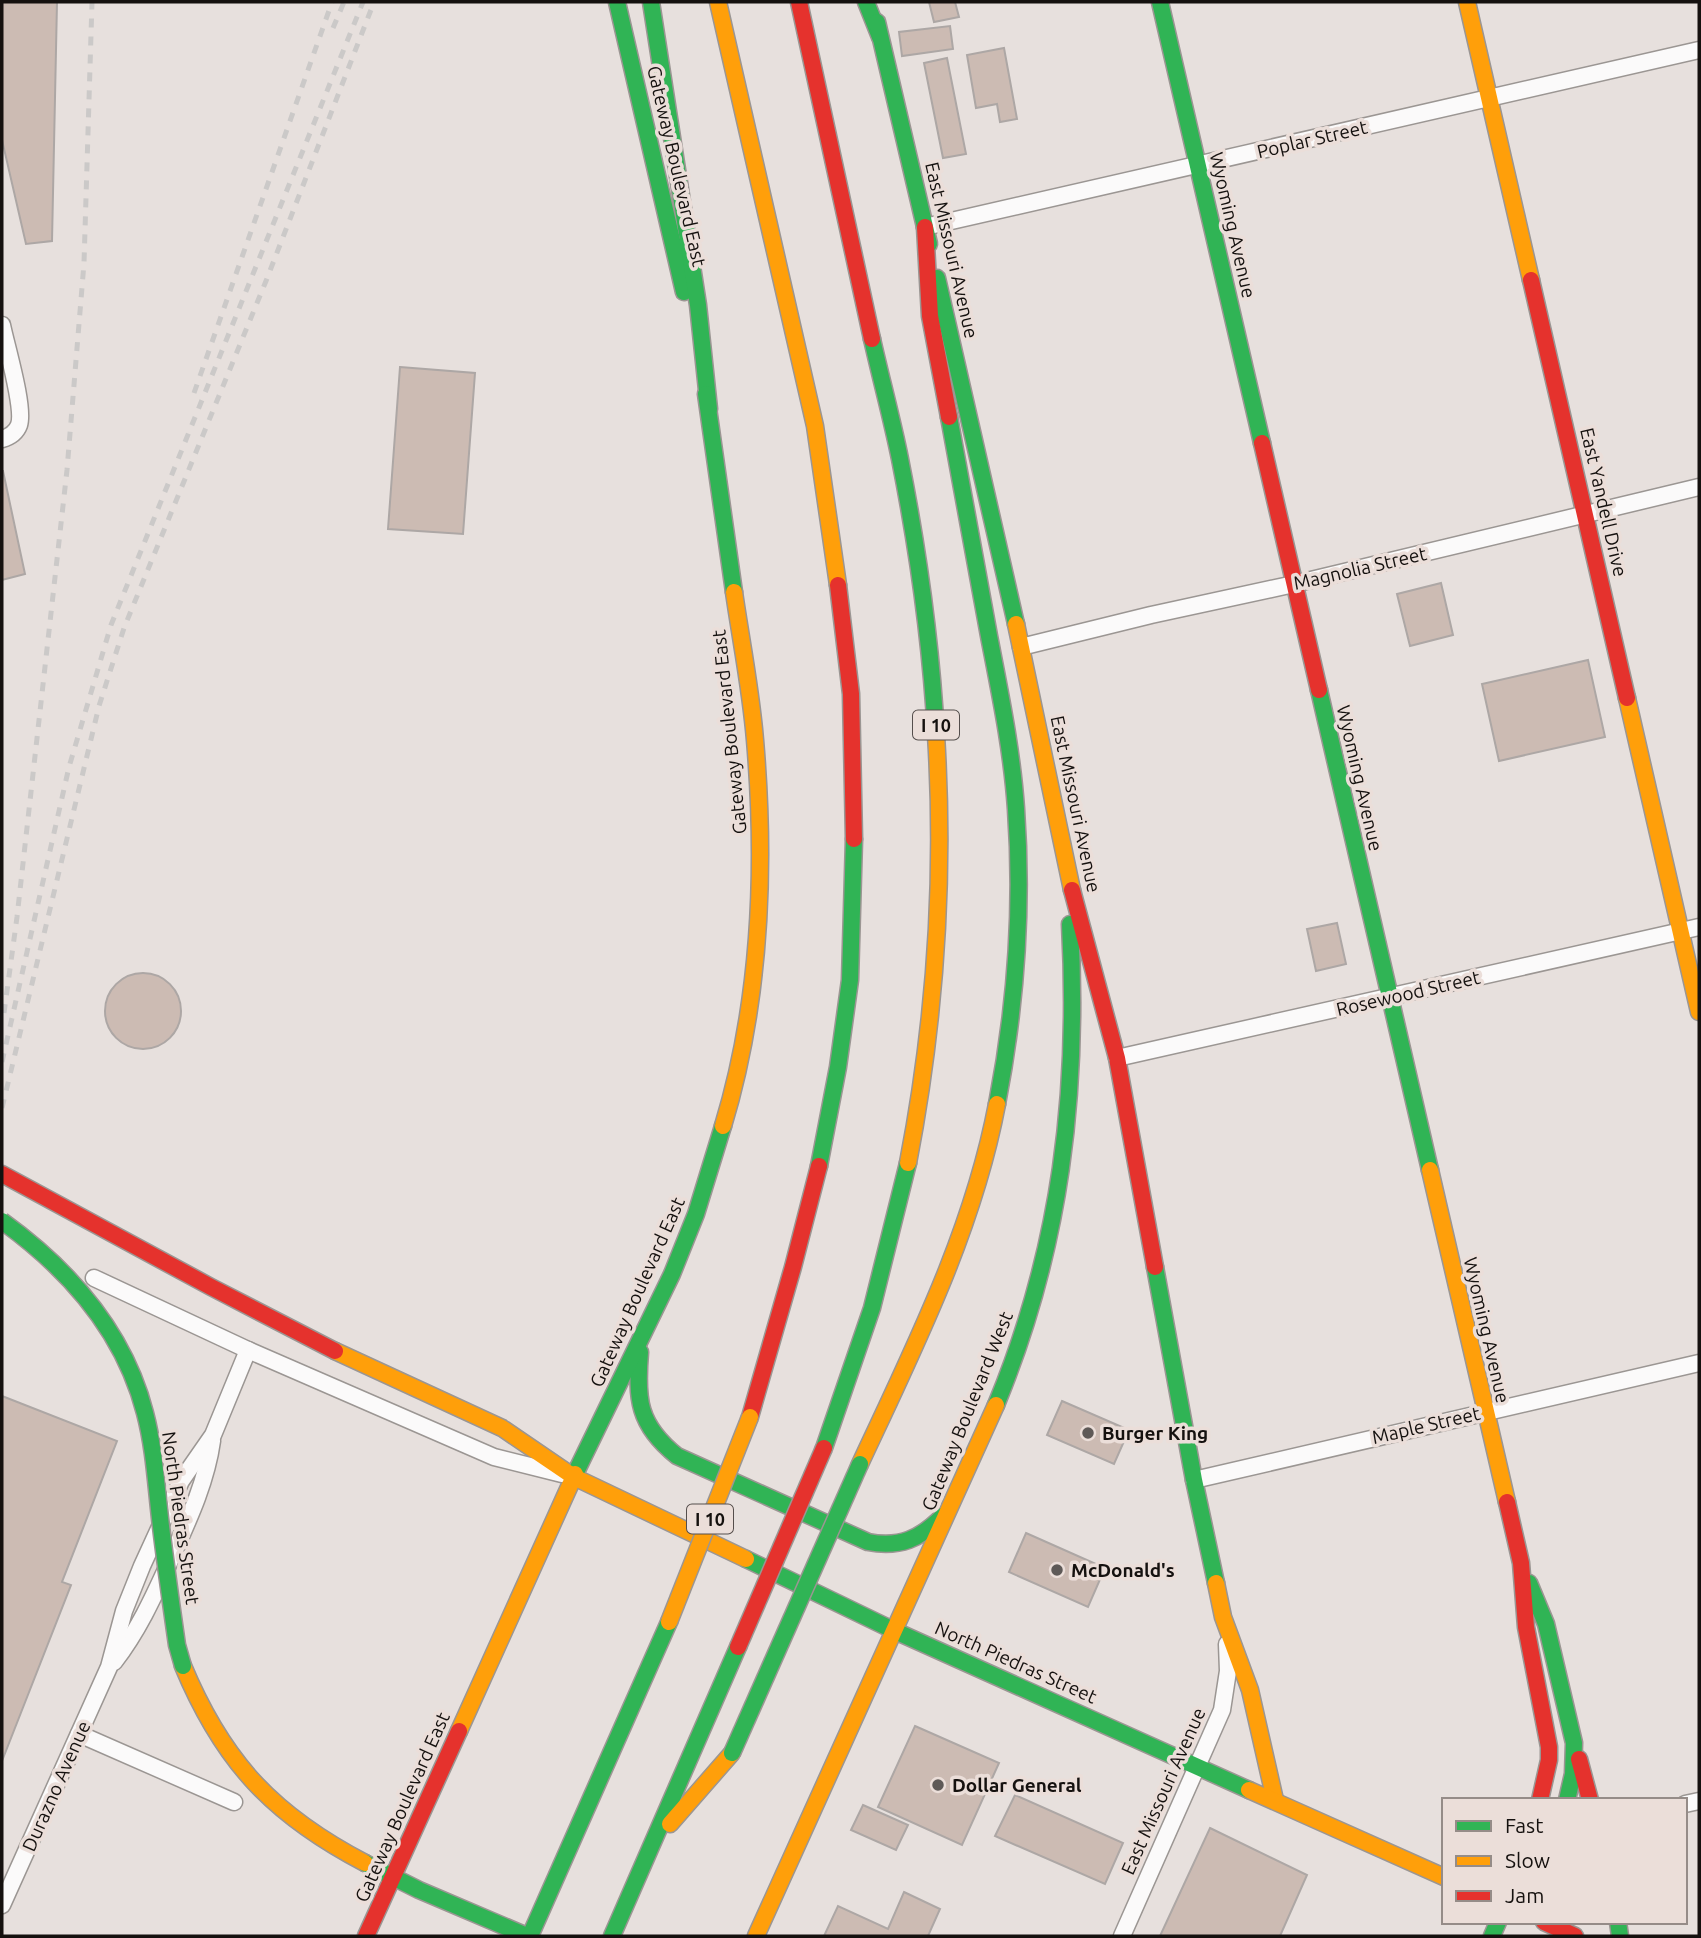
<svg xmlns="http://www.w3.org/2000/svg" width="1701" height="1938" viewBox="0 0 1701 1938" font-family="Ubuntu,sans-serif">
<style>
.building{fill:#ccbbb3;stroke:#ada7a5;stroke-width:2}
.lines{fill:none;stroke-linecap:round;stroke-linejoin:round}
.street-casing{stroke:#9b9693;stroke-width:19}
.fast-casing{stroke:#9b9693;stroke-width:19}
.slow-casing{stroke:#9b9693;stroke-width:19}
.jam-casing{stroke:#9b9693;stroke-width:19}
.street{stroke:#fbfafa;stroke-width:16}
.fast{stroke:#30b455;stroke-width:16}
.slow{stroke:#ff9f0a;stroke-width:16}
.jam{stroke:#e5322d;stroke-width:16}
.rail{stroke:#cbc9c8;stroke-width:5;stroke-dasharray:9 9;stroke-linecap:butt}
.fast-bridge-casing{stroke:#9b9693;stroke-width:19;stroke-linecap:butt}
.slow-bridge-casing{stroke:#9b9693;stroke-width:19;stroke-linecap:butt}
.jam-bridge-casing{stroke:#9b9693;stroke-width:19;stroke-linecap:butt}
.fast-bridge{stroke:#30b455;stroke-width:16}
.slow-bridge{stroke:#ff9f0a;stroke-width:16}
.jam-bridge{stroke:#e5322d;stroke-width:16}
.poi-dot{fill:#5e5957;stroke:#ebded9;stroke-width:2.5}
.labels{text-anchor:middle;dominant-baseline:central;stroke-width:7;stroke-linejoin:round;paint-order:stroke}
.shield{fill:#ebded9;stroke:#554e4c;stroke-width:2}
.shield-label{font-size:18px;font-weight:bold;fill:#15110f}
.street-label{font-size:19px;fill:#15110f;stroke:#ebded9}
.poi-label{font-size:19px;font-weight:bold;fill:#15110f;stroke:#ebded9;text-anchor:start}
</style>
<rect width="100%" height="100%" fill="#e7e0dd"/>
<!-- building -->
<g class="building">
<path d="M2,2H57L52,241L26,244L2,140Z"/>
<path d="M929,2H955L959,17L934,22Z"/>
<path d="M950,26L953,49L902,56L899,32Z"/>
<path d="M1004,48L1017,119L1000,122L997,104L976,108L967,55Z"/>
<path d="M947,58L966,154L943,158L924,63Z"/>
<path d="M400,367L475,373L463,534L388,529Z"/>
<path d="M2,471H3L25,574L2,580Z"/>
<path d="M1441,583L1453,635L1410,646L1397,594Z"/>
<path d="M1588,660L1605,737L1499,761L1482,684Z"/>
<path d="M1337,923L1346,964L1316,971L1307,929Z"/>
<circle cx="143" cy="1011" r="38"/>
<path d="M2,1396L117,1441L62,1582L71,1585L2,1761Z"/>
<path d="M1062,1401L1129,1430L1114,1464L1047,1435Z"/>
<path d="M1026,1533L1105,1568L1088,1607L1009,1572Z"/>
<path d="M915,1726L999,1763L962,1845L878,1807Z"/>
<path d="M1015,1795L1123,1843L1105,1884L995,1836Z"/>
<path d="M863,1805L908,1825L896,1850L851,1830Z"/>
<path d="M1210,1828L1307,1875L1280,1936H1160Z"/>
<path d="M904,1892L940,1909L928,1936H824L838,1906L888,1929Z"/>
</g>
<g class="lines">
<defs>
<g id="street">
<path d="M925,227L1699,50"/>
<path d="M2,325C6,345 25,408 19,425C16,433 9,437 2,439"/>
<path d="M1021,647L1151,615L1294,584L1699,487"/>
<path d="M1117,1058L1699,927"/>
<path d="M94,1278L248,1350L494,1457L562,1474"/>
<path d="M1194,1480L1699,1363"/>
<path d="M114,1662C138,1631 153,1598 169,1563C187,1523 206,1484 212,1441"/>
<path d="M79,1734L234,1802"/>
<path d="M1685,1804L1699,1801"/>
<path d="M2,1905L109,1667L124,1611L142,1566L181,1481L213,1435L248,1350"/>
<path d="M1122,1936L1222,1710L1228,1671L1227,1644"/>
</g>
<g id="fast">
<path d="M617,2L684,292"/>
<path d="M651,2L698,305L709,409"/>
<path d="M866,2L880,37"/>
<path d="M1160,2L1262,443"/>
<path d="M877,22L929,244"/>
<path d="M937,278L1016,624"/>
<path d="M872,339C881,379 892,419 900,459C918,550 931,643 936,735"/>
<path d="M706,394L734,592"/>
<path d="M949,417C962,490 976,563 989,636C1000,693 1012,750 1016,809C1023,908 1016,1006 997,1104"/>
<path d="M1319,690L1430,1170"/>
<path d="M819,1166L838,1067L850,980L854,839"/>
<path d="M1155,1267L1194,1480L1216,1583"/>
<path d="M640,1352C636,1399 638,1425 677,1456L868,1542C900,1548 920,1539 943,1516"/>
<path d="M996,1405C1061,1248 1079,1093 1070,924"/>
<path d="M824,1448L872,1308L908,1163"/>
<path d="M575,1474L672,1274L696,1214L723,1126"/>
<path d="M746,1559L895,1631L1249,1790"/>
<path d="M1529,1583L1546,1624L1574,1743L1573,1774L1567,1800"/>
<path d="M365,1863L419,1890L527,1936"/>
<path d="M1618,1922L1620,1936"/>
<path d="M530,1936L669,1622"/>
<path d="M612,1936L738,1647"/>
<path d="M1492,1936L1498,1922"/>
</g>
<g id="slow">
<path d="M718,2L815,426L838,585"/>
<path d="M1467,2L1531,280"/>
<path d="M1016,624L1072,890"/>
<path d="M1627,698L1699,1012"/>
<path d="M723,1126C761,1001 766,869 755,740C751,690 741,641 734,592"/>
<path d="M908,1163C935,1023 945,878 936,735"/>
<path d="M1430,1170L1507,1502"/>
<path d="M335,1351L502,1428L574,1477L746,1559"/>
<path d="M860,1464C914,1348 973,1231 997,1104"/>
<path d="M1216,1583L1223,1617L1250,1690L1275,1800"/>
<path d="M183,1666C223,1762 273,1815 365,1863"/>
<path d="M459,1731L575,1474"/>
<path d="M1249,1790L1444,1877"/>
<path d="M670,1824L732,1753"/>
<path d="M756,1936L996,1405"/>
</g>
<g id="jam">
<path d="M799,2L872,339"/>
<path d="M925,227L930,316L949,417"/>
<path d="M1531,280L1627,698"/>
<path d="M1262,443L1319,690"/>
<path d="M838,585L851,694L854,839"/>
<path d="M1072,890L1117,1058L1155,1267"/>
<path d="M2,1174L211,1287L335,1351"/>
<path d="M750,1417L793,1267L819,1166"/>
<path d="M1507,1502L1521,1563L1526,1627L1549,1747V1760L1540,1800"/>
<path d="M1579,1759L1590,1800"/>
<path d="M1544,1922L1575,1936"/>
<path d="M366,1936L459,1731"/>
</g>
</defs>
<!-- street casing -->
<use href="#street" class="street-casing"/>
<!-- fast casing -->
<use href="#fast" class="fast-casing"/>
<!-- slow casing -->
<use href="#slow" class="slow-casing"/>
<!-- jam casing -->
<use href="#jam" class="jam-casing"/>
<!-- street -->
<use href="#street" class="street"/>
<!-- fast -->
<use href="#fast" class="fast"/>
<!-- slow -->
<use href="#slow" class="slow"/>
<!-- jam -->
<use href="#jam" class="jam"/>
<!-- rail -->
<g class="rail">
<path d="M333,28L344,2"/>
<path d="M194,393L332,2"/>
<path d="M4,1013L17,917L67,470L84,263L92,2"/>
<path d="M2,1062L69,767L111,625L363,2"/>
<path d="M2,1108L99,706L124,628L266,281L374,2"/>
</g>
<defs>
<g id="fast-bridge">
<path d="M2,1221C70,1270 124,1331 145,1413C154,1447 156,1483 160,1518C165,1561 171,1603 177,1645L183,1666"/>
<path d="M732,1753L860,1464"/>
</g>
<path id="slow-bridge" d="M669,1622L750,1417"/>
<path id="jam-bridge" d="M738,1647L824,1448"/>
</defs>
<!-- fast-bridge casing -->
<use href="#fast-bridge" class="fast-bridge-casing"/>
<!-- slow-bridge casing -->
<use href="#slow-bridge" class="slow-bridge-casing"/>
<!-- jam-bridge casing -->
<use href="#jam-bridge" class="jam-bridge-casing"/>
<!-- fast-bridge -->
<use href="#fast-bridge" class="fast-bridge"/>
<!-- slow-bridge -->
<use href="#slow-bridge" class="slow-bridge"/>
<!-- jam-bridge -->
<use href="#jam-bridge" class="jam-bridge"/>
</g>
<!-- markers -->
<g class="poi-dot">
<circle cx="1088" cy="1433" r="7"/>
<circle cx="1057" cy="1570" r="7"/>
<circle cx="938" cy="1785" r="7"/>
</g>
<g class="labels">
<!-- shield labels -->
<g class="shield">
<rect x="913" y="710.5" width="46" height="29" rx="5"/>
<rect x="687" y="1504.5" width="46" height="29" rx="5"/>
</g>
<g class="shield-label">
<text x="936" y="725">I 10</text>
<text x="710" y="1519">I 10</text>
</g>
<!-- street labels -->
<g class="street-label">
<text transform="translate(1312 139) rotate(-13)">Poplar Street</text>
<text transform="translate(677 166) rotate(77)">Gateway Boulevard East</text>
<text transform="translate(1233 225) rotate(77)">Wyoming Avenue</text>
<text transform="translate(952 250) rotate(77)">East Missouri Avenue</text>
<text transform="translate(1604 502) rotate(77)">East Yandell Drive</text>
<text transform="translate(1360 568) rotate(-13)">Magnolia Street</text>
<text transform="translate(729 732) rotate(-96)">Gateway Boulevard East</text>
<text transform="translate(1360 778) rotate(77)">Wyoming Avenue</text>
<text transform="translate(1076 804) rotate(78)">East Missouri Avenue</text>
<text transform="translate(1408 993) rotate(-13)">Rosewood Street</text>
<text transform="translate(637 1292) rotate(-66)">Gateway Boulevard East</text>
<text transform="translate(1487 1330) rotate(77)">Wyoming Avenue</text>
<text transform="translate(967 1411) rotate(-68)">Gateway Boulevard West</text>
<text transform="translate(1426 1425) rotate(-13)">Maple Street</text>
<text transform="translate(181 1518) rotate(82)">North Piedras Street</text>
<text transform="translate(1016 1662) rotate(24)">North Piedras Street</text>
<text transform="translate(56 1786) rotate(-66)">Durazno Avenue</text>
<text transform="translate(1163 1791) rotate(-66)">East Missouri Avenue</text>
<text transform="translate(402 1807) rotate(-66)">Gateway Boulevard East</text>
</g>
<!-- poi labels -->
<g class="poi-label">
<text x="1102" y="1433">Burger King</text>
<text x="1071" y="1570">McDonald's</text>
<text x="952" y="1785">Dollar General</text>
</g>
</g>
<!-- border -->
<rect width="1701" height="1938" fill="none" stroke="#15110f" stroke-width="7"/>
<!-- legend -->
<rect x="1442" y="1798" width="245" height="126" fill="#ebded9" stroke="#958c88" stroke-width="2"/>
<rect x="1456" y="1821" width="35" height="10" fill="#30b455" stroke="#958c88" stroke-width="2"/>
<text x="1505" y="1833" font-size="21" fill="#15110f">Fast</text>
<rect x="1456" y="1856" width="35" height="10" fill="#ff9f0a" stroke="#958c88" stroke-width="2"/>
<text x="1505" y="1868" font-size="21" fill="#15110f">Slow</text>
<rect x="1456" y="1891" width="35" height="10" fill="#e5322d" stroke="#958c88" stroke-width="2"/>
<text x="1505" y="1903" font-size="21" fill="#15110f">Jam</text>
</svg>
